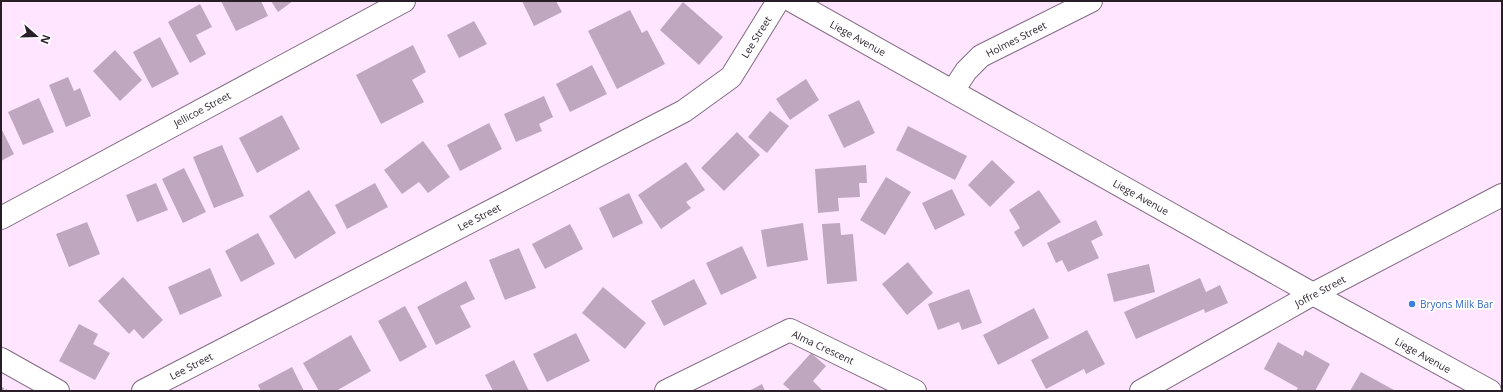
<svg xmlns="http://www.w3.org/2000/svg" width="1503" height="392" viewBox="0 0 1503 392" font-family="'Open Sans',sans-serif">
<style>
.building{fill:#bfa7c0}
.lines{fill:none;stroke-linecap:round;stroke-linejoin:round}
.minor-casing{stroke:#836c83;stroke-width:24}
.path{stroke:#b4a0b4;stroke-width:2.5;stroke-dasharray:3 2;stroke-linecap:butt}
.minor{stroke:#fff;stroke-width:22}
.shop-dot{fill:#3f7fe0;stroke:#fff;stroke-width:1.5}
.labels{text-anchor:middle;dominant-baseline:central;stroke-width:3.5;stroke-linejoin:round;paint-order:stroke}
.street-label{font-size:10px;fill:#271e27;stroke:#fff}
.shop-label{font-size:10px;fill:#366cbe;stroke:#fff;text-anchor:start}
</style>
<rect width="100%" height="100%" fill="#ffe5ff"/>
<!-- building -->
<g class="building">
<path d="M221,1H261L268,16L236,31Z"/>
<path d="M271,1H293L278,12Z"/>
<path d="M522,1H556L562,12L534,26Z"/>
<path d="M683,2L723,37L699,65L660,30Z"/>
<path d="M200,4L212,27L196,35L206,54L190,63L168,22Z"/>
<path d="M630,10L642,33L647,30L665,64L617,89L588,31Z"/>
<path d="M474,21L487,44L459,58L447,35Z"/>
<path d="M160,37L179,74L152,88L133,52Z"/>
<path d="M413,45L426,72L412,80L424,102L381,124L356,75Z"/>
<path d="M115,50L142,80L120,101L93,71Z"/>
<path d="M592,65L607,94L570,112L556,84Z"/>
<path d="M68,77L74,91L80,88L91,116L66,127L49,85Z"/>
<path d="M806,79L819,100L790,120L776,99Z"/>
<path d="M544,96L553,117L539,124L542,131L516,142L504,114Z"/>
<path d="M39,98L54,132L23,145L8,112Z"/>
<path d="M859,100L875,133L844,148L828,115Z"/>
<path d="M770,111L789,126L767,153L748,137Z"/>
<path d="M282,115L300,149L257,173L239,138Z"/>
<path d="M489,123L502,149L460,171L447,145Z"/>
<path d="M908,126L967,156L955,180L896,150Z"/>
<path d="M1,128L14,154L1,161Z"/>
<path d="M737,132L760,155L724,191L701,168Z"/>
<path d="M423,141L450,177L428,193L419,182L402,194L384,170Z"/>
<path d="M222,145L244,196L214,208L193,157Z"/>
<path d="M992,160L1015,182L990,207L968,185Z"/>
<path d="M686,162L705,190L686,202L691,208L661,229L638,195Z"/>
<path d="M866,165L867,183H859L860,197L838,198L839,211L818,213L815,169Z"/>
<path d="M184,168L206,212L183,223L162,179Z"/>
<path d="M886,177L911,192L885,235L860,220Z"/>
<path d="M156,183L168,210L137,222L126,195Z"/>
<path d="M375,183L388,207L347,229L335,205Z"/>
<path d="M952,189L965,215L935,230L922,203Z"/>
<path d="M309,190L336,233L295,259L269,216Z"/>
<path d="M1039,190L1061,222L1023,247L1014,232L1020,228L1009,210Z"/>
<path d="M629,193L643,223L613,238L599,208Z"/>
<path d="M1096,220L1103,235L1091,241L1099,258L1068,272L1062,260L1056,263L1047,243Z"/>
<path d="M87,222L100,254L69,267L56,234Z"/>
<path d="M803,223L808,260L767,267L761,230Z"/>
<path d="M840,223L841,235L853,234L857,281L827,284L822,224Z"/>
<path d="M570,224L583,249L545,269L532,244Z"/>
<path d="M258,233L275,264L241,282L225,251Z"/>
<path d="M742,246L757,278L721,295L706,263Z"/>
<path d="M519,248L536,288L505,300L489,260Z"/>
<path d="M908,262L933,293L907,315L882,284Z"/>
<path d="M1149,264L1155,292L1114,302L1107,274Z"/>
<path d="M210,268L222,296L180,315L168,287Z"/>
<path d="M123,277L163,320L143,339L134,329L129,334L98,301Z"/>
<path d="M1200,278L1206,292L1220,285L1228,303L1205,313L1204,309L1136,339L1124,312Z"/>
<path d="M694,279L707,304L664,326L651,301Z"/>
<path d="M466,281L475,299L460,306L471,327L436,345L417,307Z"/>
<path d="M603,287L646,323L625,349L582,313Z"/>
<path d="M969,289L982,323L962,330L959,322L938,330L928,304Z"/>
<path d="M405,306L427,347L400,362L378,321Z"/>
<path d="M1034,308L1049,338L998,365L983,335Z"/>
<path d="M79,324L98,334L93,344L110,353L95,380L59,361Z"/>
<path d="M1087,330L1105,364L1086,374L1084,369L1046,389L1031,360Z"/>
<path d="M576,333L590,361L547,382L533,354Z"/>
<path d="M351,335L371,371L336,391H319L303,363Z"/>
<path d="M1278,342L1303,356L1305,350L1330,364L1315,391H1296L1298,388L1264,369Z"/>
<path d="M811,353L826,366L813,381L823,391H791L783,384Z"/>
<path d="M514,360L529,391H493L485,375Z"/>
<path d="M292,367L304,391H261L258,385Z"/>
<path d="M1361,372L1394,390L1393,391H1350Z"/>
<path d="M762,384L765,391H749Z"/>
</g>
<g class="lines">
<defs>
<g id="minor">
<path d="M792,1L1313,294L1490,391"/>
<path d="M953,91L966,71L981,56L1091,1"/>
<path d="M1,218L404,1"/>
<path d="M1,359L58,391"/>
<path d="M143,391L684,111L731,77L778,1"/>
<path d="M666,391L790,330L915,391"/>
<path d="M1141,391L1313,294L1502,195"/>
</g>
</defs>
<!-- minor casing -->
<use href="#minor" class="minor-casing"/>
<!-- path -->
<path class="path" d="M1,388L7,391"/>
<!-- minor -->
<use href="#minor" class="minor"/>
</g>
<!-- markers -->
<circle class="shop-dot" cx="1412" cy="304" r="4"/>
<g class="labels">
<!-- street labels -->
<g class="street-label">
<text transform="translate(756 37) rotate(-58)">Lee Street</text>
<text transform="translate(858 38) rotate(29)">Liege Avenue</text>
<text transform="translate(1016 39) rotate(-27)">Holmes Street</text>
<text transform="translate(202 109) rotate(-28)">Jellicoe Street</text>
<text transform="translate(1141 197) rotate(29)">Liege Avenue</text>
<text transform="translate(479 217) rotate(-27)">Lee Street</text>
<text transform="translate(1320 291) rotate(-28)">Joffre Street</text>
<text transform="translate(823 347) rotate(25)">Alma Crescent</text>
<text transform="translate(1423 355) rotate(29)">Liege Avenue</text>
<text transform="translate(191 366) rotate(-27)">Lee Street</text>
</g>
<!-- shop labels -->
<g class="shop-label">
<text x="1420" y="304">Bryons Milk Bar</text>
</g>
</g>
<!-- border -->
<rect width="1503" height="392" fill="none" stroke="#271e27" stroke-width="4"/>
<!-- north arrow -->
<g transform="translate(36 36) rotate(110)" stroke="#ffffff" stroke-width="3" paint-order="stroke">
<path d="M0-3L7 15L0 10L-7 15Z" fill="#271e27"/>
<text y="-6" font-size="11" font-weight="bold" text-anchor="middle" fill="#271e27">N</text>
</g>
</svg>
